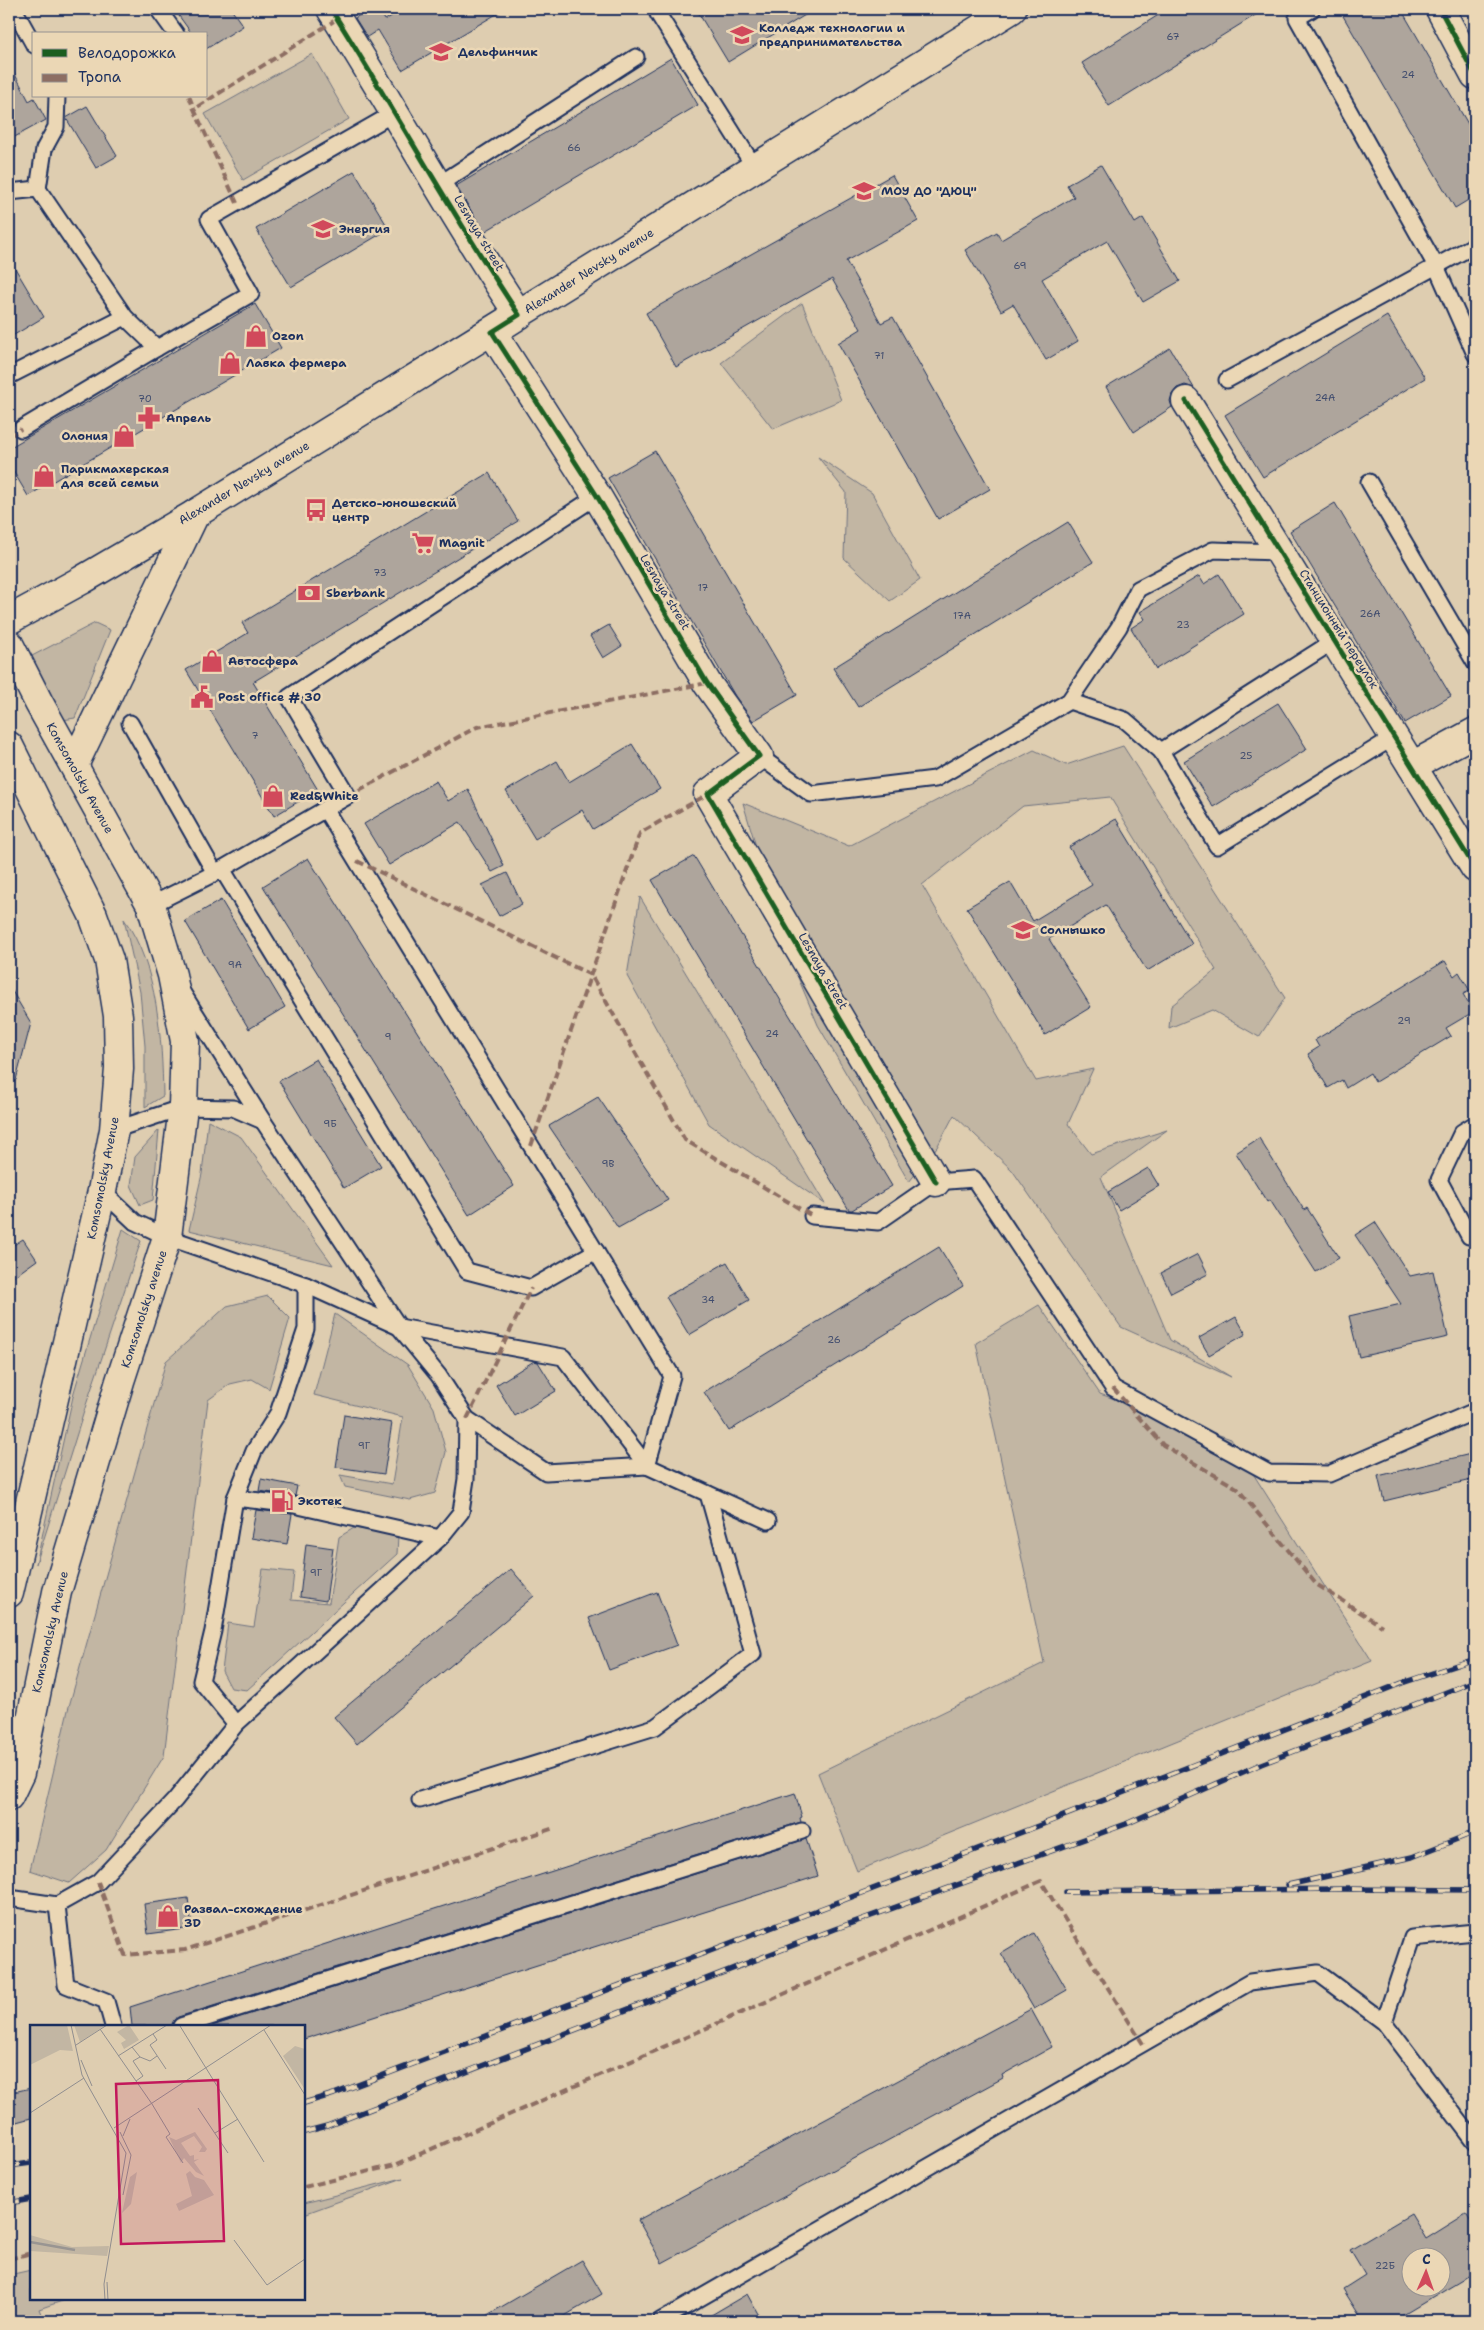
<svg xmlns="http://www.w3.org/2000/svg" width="1484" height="2330" viewBox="0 0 1484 2330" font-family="'Shantell Sans',sans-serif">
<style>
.green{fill:#c2b6a3;stroke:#6e7280}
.building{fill:#aea59c;stroke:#1b2f5e;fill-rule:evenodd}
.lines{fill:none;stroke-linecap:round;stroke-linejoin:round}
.lane-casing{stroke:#1b2f5e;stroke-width:19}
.street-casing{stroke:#1b2f5e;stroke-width:31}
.secondary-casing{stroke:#1b2f5e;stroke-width:31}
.primary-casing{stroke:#1b2f5e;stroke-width:31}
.lane{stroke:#ebd7b5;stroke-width:15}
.street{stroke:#ebd7b5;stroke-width:28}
.secondary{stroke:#ebd7b5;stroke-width:28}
.primary{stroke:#ebd7b5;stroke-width:28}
.rail-casing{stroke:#1b2f5e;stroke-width:5.5}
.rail{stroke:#ebd7b5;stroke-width:4;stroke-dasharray:11;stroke-linecap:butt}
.quiet{stroke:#8d6e63;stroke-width:4;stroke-dasharray:8 4;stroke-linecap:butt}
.cycleway-casing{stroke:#ebd7b5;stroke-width:8}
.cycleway{stroke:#1b5e20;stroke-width:5}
.labels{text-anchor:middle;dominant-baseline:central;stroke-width:5;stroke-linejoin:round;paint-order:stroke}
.number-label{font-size:10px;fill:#404c6e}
.poi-label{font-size:12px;font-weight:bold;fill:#1b2f5e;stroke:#ebd7b5;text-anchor:start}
.street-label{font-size:12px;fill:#1b2f5e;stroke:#ebd7b5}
.inset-river{fill:none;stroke:#999592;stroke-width:2.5}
.inset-road{fill:none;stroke:#908e8f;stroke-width:1}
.view{fill:#c2185b;fill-opacity:0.15;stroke:#c2185b;stroke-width:2.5}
.inset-edge{fill:none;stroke:#1b2f5e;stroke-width:2.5}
</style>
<rect width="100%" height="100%" fill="#decdb0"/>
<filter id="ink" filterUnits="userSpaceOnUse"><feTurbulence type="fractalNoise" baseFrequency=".02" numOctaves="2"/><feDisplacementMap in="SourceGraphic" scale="10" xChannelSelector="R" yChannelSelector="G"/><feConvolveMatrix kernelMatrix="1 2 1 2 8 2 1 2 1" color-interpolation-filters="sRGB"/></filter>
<g filter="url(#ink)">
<!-- green -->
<g class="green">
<path d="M312,54L349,119L243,180L205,114Z"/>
<path d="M802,303L841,400L773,429L721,363Z"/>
<path d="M818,457L872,493L920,580L890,601L844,558L846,492Z"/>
<path d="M95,623L110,630L75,718L56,721L30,675L32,656Z"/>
<path d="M1123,746L1285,998L1259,1037L1212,1010L1169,1028L1171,1006L1216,970L1110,797L1023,806L922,885L1036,1081L1093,1069L1068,1124L1091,1154L1167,1130L1101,1177L1170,1340L1231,1377L1121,1327L1012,1170L954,1115L937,1147L909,1182L818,1025L789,956L743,803L849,846L1034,750L1066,765Z"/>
<path d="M640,897L825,1204L709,1124L627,976Z"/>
<path d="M124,919C158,966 162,1040 163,1096L145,1107V1046L140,992Z"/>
<path d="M208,1120L241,1137L333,1265L189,1230L202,1174Z"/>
<path d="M159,1130L153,1200L140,1205L131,1185L135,1157Z"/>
<path d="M123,1229L141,1241L86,1405L36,1564L74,1392Z"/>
<path d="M268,1296L290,1318L269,1389L252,1379L230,1384L208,1400L164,1756L106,1850L69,1883L30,1870L68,1710L166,1361L227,1306Z"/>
<path d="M1039,1305L1100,1394L1231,1439L1372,1661L857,1871L818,1773L1044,1663L976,1343Z"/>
<path d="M335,1314L408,1365L434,1408L446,1452L435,1493L410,1500L345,1487L340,1475L392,1484L403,1417L314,1395Z"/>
<path d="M354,1528L398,1535L397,1554L247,1690L231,1688L222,1671L228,1623L254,1627L263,1569L294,1572L291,1600L329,1603L339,1537Z"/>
<path d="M403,2178L304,2214V2203Z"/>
<path d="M31,2270V2299H68L39,2309L44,2321H9V2275Z"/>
</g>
<!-- building -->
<g class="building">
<path d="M174,9H231L243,26L206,49V34H192Z"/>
<path d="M369,9H379L385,20L403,9H505L402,70L378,30L367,37L355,18Z"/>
<path d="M696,9H815L728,62Z"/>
<path d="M1168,9H1265L1109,106L1082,63Z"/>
<path d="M1339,9H1401L1475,136V196L1455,208Z"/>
<path d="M671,58L698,105L484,232L456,186Z"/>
<path d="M9,63L29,101L34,98L46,120L9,140Z"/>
<path d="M87,106L117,156L96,168L66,118Z"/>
<path d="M1101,165L1135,223L1143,218L1180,281L1143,302L1107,241L1042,279L1078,341L1046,360L1013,304L1001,311L965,250L997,232L1001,240L1074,197L1067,185Z"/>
<path d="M354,171L389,229L291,287L256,229Z"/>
<path d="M892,175L918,221L846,261L881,323L893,317L990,489L938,519L838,343L861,329L832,279L676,367L646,313Z"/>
<path d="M9,258L44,317L9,338Z"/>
<path d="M255,304L281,348L28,496L9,464V448Z"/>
<path d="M1387,316L1425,378L1263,477L1225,415Z"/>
<path d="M1170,348L1194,388L1185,385L1177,388L1172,394L1170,401L1172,407L1134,432L1106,387Z"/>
<path d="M655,451L797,695L753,721L735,696L608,478Z"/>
<path d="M489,473L518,521L253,682L318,790L274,816L186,670L248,633L242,623Z"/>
<path d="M1335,503L1451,696L1405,723L1290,531Z"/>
<path d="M1068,522L1093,562L858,707L833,668Z"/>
<path d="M1219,574L1244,614L1156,669L1131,628L1145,619L1140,612L1199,576L1204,584Z"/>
<path d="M609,625L622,646L603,658L590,636Z"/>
<path d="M1278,703L1307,749L1213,807L1184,761Z"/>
<path d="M632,744L660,789L593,829L582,810L535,839L506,791L557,761L569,782Z"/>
<path d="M436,781L448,801L468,789L504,866L492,872L460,822L389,865L364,824Z"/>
<path d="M1116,819L1192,944L1147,971L1106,905L1049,939L1091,1007L1045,1035L967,908L1010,882L1033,921L1092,885L1069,847Z"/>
<path d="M694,856L892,1186L852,1210H849L652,880Z"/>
<path d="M308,858L514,1186L469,1215L263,886Z"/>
<path d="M507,873L522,904L499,916L482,885Z"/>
<path d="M221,900L285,1007L249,1029L185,921Z"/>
<path d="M1445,961L1454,976L1459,972L1470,991L1463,994L1473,1012L1446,1028L1451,1036L1375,1082L1370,1073L1346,1088L1342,1080L1328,1088L1308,1054L1319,1047L1315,1040Z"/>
<path d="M9,986L31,1023L16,1080L9,1079Z"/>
<path d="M316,1059L381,1166L344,1188L279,1081Z"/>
<path d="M598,1097L668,1200L618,1228L549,1126Z"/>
<path d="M1259,1138L1304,1210L1307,1208L1339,1258L1316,1272L1270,1200L1267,1202L1236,1153Z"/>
<path d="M1148,1168L1159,1186L1119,1210L1108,1192Z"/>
<path d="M1375,1222L1410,1276L1433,1271L1448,1337L1359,1357L1349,1316L1401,1304L1355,1235Z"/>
<path d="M23,1239L37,1260L9,1280V1248Z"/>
<path d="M939,1247L963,1286L729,1431L704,1392Z"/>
<path d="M1198,1254L1208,1274L1171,1293L1161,1273Z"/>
<path d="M727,1262L749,1300L689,1335L666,1297Z"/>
<path d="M1236,1317L1246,1334L1209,1355L1199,1338Z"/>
<path d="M534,1361L538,1362L556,1391L515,1416L496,1385Z"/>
<path d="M344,1415L392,1423L384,1474L336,1467Z"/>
<path d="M1475,1453V1479L1384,1501L1378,1476Z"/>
<path d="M261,1479L297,1486L295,1496L259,1491Z"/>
<path d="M256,1510L292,1514L287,1544L251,1538Z"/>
<path d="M306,1544L333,1548L326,1601L300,1597Z"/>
<path d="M511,1569L534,1596L357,1744L334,1717Z"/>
<path d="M657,1592L677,1645L609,1670L589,1618Z"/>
<path d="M795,1793L802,1817L800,1818L801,1822L178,2017L174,2020L172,2026H132L130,2007Z"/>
<path d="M806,1839L818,1876L304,2039V2026H212Z"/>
<path d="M188,1898L192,1928L148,1934L144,1904Z"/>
<path d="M1034,1933L1067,1990L1034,2009L1001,1953Z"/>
<path d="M1031,2009L1052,2047L1002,2075L1003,2078L662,2263L638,2220Z"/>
<path d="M31,2088V2118L9,2124V2093Z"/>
<path d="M1411,2214L1426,2239L1466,2214L1475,2229V2272L1393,2321H1363L1343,2289L1365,2275L1350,2250ZM1412,2258H1442V2288H1412Z"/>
<path d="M582,2260L602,2294L556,2321H477Z"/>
<path d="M747,2294L762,2321H701Z"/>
</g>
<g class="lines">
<defs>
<g id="lane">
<path d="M14,9L34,45"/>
<path d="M158,9L176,34"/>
<path d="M1312,9L1297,18L1436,266L1475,354"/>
<path d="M658,14L755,168"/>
<path d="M438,185L636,57"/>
<path d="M38,189L44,149L56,127L57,96"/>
<path d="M9,192L38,189L125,317L157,348L251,294L209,219L396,112"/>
<path d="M9,376L125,317"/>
<path d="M1227,380L1475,245"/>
<path d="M21,429L157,348"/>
<path d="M1369,482L1475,663"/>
<path d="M1069,701L1125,720L1161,751L1334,641"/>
<path d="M130,723L215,873"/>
<path d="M1161,751L1217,846L1394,737"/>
<path d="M759,756L811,794L935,779L1069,701L1119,627L1138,589L1213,550L1280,552"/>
<path d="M325,809L672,1376L647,1466"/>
<path d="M222,869L467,1271L531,1288L596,1251"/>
<path d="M151,905L215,873L348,796L289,697L597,496"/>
<path d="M182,992L263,1121L399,1327L439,1376L467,1419L546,1472L647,1466"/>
<path d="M1475,1124L1462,1132L1439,1180L1469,1236H1475"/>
<path d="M114,1130L183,1107L233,1108L263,1121"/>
<path d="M102,1191L135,1222L167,1237L306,1285L399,1327L563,1357L647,1466L768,1521"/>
<path d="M812,1216L878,1222L936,1182L974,1179L1113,1388L1269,1473L1329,1474L1475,1411"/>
<path d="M235,1498L294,1505L440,1538"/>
<path d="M236,1724L201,1681L213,1631L235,1498L254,1451L278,1413L306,1329V1285"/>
<path d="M420,1800L655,1727L753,1654L708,1494"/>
<path d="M9,1898L57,1905L98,1882L175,1800L236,1724L440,1538L461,1512L466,1479L467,1419"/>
<path d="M57,1905L66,1985L106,2001L113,2026"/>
<path d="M1475,1932L1412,1938L1384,2022L1475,2142"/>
<path d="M181,2026L802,1831"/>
<path d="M660,2321L1250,1982L1318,1973L1384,2022"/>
</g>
<g id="street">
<path d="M331,9C395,110 452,215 519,315L492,332L597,496L707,683L759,756L708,794L936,1182"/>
<path d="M1440,9L1475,75"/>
<path d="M1186,401L1475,868"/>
<path d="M1412,766L1475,732"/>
</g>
<g id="secondary">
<path d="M9,620L82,580L195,514L1012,9"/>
<path d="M74,765L195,514"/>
</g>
<g id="primary">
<path d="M9,644L39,703L151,905L172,975L185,1041L183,1107L167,1237L120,1381L57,1592L20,1773L9,1796"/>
<path d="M9,746L93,915L109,960L118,1016L119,1069L114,1130L102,1191L9,1593"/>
</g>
</defs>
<!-- lane casing -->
<use href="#lane" class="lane-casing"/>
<!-- street casing -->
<use href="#street" class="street-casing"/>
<!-- secondary casing -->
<use href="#secondary" class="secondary-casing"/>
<!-- primary casing -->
<use href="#primary" class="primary-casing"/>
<!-- lane -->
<use href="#lane" class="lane"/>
<!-- street -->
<use href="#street" class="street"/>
<!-- secondary -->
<use href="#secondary" class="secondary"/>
<!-- primary -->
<use href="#primary" class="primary"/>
<defs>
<g id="rail">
<path d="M1288,1885L1412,1857L1475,1832"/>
<path d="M1066,1892L1343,1889L1475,1890"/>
<path d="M304,2103L334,2094L1038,1826L1402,1683L1475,1659"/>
<path d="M304,2132L327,2126L835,1929L1126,1824L1261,1764L1475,1681"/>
<path d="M9,2166L31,2163"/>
<path d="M9,2203L31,2199"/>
</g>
</defs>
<!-- rail casing -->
<use href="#rail" class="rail-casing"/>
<!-- rail -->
<use href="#rail" class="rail"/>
<!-- quiet -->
<g class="quiet">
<path d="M189,96L194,109"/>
<path d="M237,203L194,109L337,19"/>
<path d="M9,436L21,429"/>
<path d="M348,796L477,727L707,683"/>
<path d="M357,861L591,975L685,1140L812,1216"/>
<path d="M531,1146L640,833L708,794"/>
<path d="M1113,1388L1163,1445L1237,1488L1316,1584L1382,1626"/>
<path d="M467,1419L531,1288"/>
<path d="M98,1882L125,1955L185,1950L554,1828"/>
<path d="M304,2187L395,2165L1041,1881L1143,2044"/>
<path d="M9,2259L31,2253"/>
</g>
<defs>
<g id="cycleway">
<path d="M331,9C395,110 452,215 519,315L492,332L597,496L707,683L759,756L708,794L936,1182"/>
<path d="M1440,9L1475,75"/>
<path d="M1186,401L1475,868"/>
</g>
</defs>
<!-- cycleway casing -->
<use href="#cycleway" class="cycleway-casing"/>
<!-- cycleway -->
<use href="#cycleway" class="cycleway"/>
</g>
</g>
<!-- icons -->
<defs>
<symbol id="university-bare" viewBox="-9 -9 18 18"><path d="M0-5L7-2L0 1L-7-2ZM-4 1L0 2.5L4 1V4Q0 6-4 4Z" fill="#d1495b" stroke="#ebd7b5" stroke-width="2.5" paint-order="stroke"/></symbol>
<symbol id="school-bare" viewBox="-9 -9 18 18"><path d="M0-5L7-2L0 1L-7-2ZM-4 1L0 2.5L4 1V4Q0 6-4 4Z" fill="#d1495b" stroke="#ebd7b5" stroke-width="2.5" paint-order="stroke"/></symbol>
<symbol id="shop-bare" viewBox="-9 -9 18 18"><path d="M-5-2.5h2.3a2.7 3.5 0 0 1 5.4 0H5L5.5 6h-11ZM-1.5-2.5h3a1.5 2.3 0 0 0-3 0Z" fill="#d1495b" stroke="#ebd7b5" stroke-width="2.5" paint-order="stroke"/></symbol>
<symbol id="pharmacy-bare" viewBox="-9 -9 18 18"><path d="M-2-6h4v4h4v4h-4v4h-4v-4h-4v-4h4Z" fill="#d1495b" stroke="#ebd7b5" stroke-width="2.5" paint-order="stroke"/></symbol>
<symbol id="bus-bare" viewBox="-9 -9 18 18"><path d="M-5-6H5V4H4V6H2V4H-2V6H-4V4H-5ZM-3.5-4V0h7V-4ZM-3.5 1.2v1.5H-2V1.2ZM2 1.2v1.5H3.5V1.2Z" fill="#d1495b" stroke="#ebd7b5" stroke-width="2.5" paint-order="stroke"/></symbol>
<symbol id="supermarket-bare" viewBox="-9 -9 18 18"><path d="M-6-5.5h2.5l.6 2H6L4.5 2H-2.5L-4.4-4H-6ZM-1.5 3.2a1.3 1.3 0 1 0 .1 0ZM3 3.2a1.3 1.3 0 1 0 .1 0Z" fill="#d1495b" stroke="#ebd7b5" stroke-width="2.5" paint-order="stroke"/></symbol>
<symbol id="bank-bare" viewBox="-9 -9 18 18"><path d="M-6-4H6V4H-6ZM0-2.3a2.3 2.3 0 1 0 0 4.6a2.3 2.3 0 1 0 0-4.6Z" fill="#d1495b" stroke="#ebd7b5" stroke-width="2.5" paint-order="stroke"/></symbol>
<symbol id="civic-bare" viewBox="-9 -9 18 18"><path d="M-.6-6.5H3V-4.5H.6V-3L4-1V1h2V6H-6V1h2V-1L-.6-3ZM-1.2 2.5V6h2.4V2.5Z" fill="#d1495b" stroke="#ebd7b5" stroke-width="2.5" paint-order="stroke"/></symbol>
<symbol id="fuel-bare" viewBox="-9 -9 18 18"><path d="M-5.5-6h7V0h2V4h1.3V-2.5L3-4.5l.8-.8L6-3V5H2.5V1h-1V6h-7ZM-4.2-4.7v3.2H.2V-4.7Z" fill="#d1495b" stroke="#ebd7b5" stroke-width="2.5" paint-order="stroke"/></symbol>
</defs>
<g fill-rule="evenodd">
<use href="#university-bare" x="726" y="19" width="32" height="32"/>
<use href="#school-bare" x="425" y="36" width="32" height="32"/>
<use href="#school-bare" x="848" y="175" width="32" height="32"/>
<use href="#university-bare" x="307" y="213" width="32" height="32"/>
<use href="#shop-bare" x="240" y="320" width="32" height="32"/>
<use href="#shop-bare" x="214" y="347" width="32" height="32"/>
<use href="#pharmacy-bare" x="133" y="402" width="32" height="32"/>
<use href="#shop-bare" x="108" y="420" width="32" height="32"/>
<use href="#shop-bare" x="28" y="460" width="32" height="32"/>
<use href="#bus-bare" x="300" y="494" width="32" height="32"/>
<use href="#supermarket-bare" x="407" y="527" width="32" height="32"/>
<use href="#bank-bare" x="293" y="577" width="32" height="32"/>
<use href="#shop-bare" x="196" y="645" width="32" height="32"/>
<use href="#civic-bare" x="186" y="681" width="32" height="32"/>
<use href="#shop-bare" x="257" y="780" width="32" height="32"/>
<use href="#school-bare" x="1007" y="914" width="32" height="32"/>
<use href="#fuel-bare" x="266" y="1485" width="32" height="32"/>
<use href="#shop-bare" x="152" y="1900" width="32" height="32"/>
</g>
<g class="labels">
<!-- number labels -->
<g class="number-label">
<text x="1173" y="36">67</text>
<text x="1408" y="74">24</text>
<text x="574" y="147">66</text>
<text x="1020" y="265">69</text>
<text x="879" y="355">71</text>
<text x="1325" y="397">24А</text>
<text x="145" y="398">70</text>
<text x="380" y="572">73</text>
<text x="703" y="587">17</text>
<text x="1370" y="613">26А</text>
<text x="962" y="615">17А</text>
<text x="1183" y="624">23</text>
<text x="255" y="735">7</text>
<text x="1246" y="755">25</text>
<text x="235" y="964">9А</text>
<text x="1404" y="1020">29</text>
<text x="772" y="1033">24</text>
<text x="388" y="1036">9</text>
<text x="330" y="1123">9Б</text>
<text x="608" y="1163">9В</text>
<text x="708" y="1299">34</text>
<text x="834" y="1339">26</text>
<text x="364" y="1445">9Г</text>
<text x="316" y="1572">9Г</text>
<text x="1385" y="2265">22Б</text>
</g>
<!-- poi labels -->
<g class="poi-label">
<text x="759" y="28">Колледж технологии и<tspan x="759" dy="14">предпринимательства</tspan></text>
<text x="458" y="52">Дельфинчик</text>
<text x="881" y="191">МОУ ДО "ДЮЦ"</text>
<text x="339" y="229">Энергия</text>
<text x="272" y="336">Ozon</text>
<text x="246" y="363">Лавка фермера</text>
<text x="166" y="418">Апрель</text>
<text x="108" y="436" text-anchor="end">Олония</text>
<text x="61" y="469">Парикмахерская<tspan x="61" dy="14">для всей семьи</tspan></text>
<text x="332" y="503">Детско-юношеский<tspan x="332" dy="14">центр</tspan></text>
<text x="439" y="543">Magnit</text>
<text x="326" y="593">Sberbank</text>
<text x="228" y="661">Автосфера</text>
<text x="218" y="697">Post office # 30</text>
<text x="290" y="796">Red&amp;White</text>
<text x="1040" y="930">Солнышко</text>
<text x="298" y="1501">Экотек</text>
<text x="184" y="1909">Развал-схождение<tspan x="184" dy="14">3D</tspan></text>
</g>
<!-- street labels -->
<g class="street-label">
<text transform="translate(479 233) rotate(59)">Lesnaya street</text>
<text transform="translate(589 271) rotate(-32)">Alexander Nevsky avenue</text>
<text transform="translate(244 483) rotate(-31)">Alexander Nevsky avenue</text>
<text transform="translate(665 592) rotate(59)">Lesnaya street</text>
<text transform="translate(1339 629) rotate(58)">Станционный переулок</text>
<text transform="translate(80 778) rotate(61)">Komsomolsky Avenue</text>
<text transform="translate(823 971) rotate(60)">Lesnaya street</text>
<text transform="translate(103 1178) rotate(-79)">Komsomolsky Avenue</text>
<text transform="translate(144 1309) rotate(-72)">Komsomolsky avenue</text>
<text transform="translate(50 1632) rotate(-77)">Komsomolsky Avenue</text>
</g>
</g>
<!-- overview -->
<g transform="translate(30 2025)">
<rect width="275" height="275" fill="#decdb0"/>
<path d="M0,0H37L43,26L30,25L0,40ZM44,0H76L50,17ZM99,0L109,15L94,24L91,18L96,15L87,7ZM265,21L275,24L274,63L253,31ZM165,107L177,124L175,127H169L172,122L164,111L151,118L160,131L164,130V135L169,134L164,137L174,151L166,147L154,133L151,138L139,112L146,115ZM160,146L165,152L174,155L184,170L149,186L146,179L162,171L156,149ZM107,147L101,179L92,188L100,152ZM0,210L42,222L79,221L77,231L0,226Z" fill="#c2b6a3"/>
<path class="inset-river" d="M0,217L45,225"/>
<path class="inset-road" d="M41,0L52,50L96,128L74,259L75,275M150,1L234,137M70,4L122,79L140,109L136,112L153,138M234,5L275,70M123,9L127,15L120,20L136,44M46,20L77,0M102,22L110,32L103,36L113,51L106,56M88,31L137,0M110,32L120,36L127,31M51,35L62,61M168,83L198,128M0,88L54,53M84,103L241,0M90,107L101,130L93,170M185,108L208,94M93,111L100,94M204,215L237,260L275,234M77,257L78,275"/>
<path class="view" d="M188,55L194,216L91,219L86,59Z"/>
<rect width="275" height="275" class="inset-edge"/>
</g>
<!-- margin -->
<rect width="1484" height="2330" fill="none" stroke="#ebd7b5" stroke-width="30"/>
<rect x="15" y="15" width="1454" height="2300" fill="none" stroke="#1b2f5e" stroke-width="2" filter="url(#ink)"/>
<!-- legend -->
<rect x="32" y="32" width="175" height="65" fill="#ebd7b5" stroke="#989492"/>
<rect x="42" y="49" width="25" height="8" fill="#1b5e20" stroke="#989492"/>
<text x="78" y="58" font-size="15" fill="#1b2f5e">Велодорожка</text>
<rect x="42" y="74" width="25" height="8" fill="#8d6e63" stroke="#989492"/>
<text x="78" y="82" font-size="15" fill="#1b2f5e">Тропа</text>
<!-- north arrow -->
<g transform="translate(1426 2272) rotate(2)"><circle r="24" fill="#ebd7b5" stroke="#989492"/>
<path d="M0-4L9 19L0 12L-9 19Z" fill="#d1495b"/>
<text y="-8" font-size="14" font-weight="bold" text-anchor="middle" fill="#1b2f5e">С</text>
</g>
</svg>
